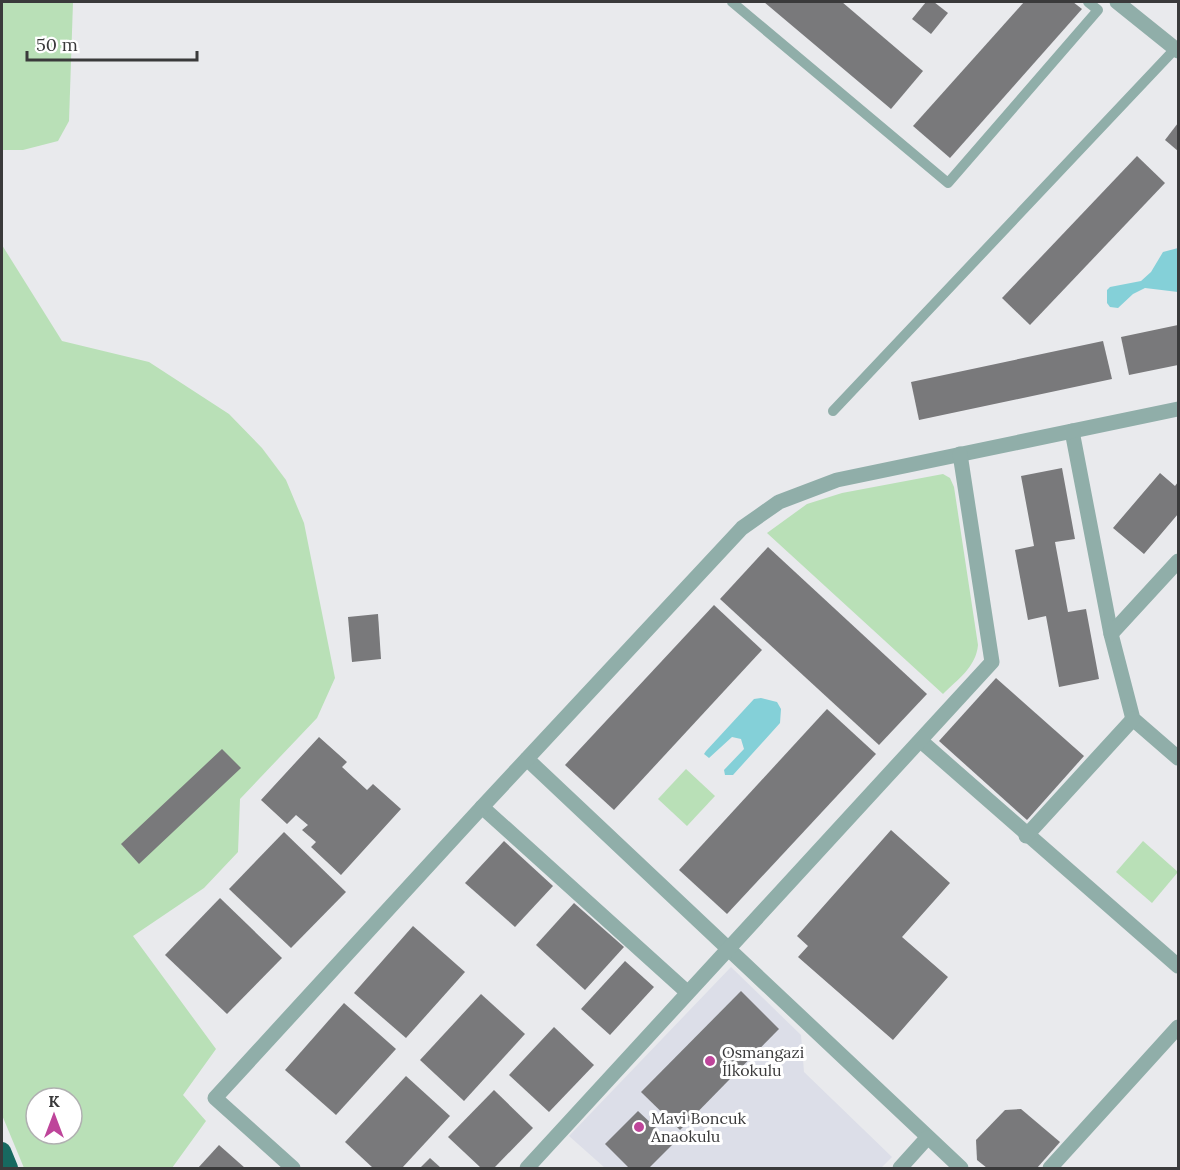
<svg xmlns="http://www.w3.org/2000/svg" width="1180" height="1170" viewBox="0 0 1180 1170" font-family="Lora,serif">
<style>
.built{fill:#dcdee8}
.green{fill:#b9e0b7;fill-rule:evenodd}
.water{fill:#84d0d8}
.building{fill:#79797b}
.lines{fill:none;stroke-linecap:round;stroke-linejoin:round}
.service{stroke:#90aea9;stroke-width:10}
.minor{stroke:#90aea9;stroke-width:15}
.motorway{stroke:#176960;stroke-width:18}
.poi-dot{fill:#be459a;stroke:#fff;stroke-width:2}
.labels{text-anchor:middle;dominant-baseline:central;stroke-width:6;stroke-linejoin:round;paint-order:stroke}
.poi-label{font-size:16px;fill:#3a3a3b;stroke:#fff;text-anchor:start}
</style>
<rect width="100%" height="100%" fill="#e9eaed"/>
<!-- built -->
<path class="built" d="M731,967L801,1035L804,1072L892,1157L881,1168H605L569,1136Z"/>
<!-- green -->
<g class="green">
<path d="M2,2H73L69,121L58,141L23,150H2Z"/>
<path d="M2,245L62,341L149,362L229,414L262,448L286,480L304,523L335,678L317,718L240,799L238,852L204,888L133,936L216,1049L183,1095L206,1121L172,1168H24L2,1115ZM36,1098H72V1134H36Z"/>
<path d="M943,474L950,478L954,487L978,645C976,667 958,679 943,694L767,533L807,504L842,493Z"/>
<path d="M686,769L715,796L687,826L658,799Z"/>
<path d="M1143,841L1178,872L1152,903L1116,872Z"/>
</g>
<!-- water -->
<g class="water">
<path d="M1178,248V292L1145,288L1133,294L1118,308L1110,307L1107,303V290L1110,287L1141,281L1151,272L1163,252Z"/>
<path d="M761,698L777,702L781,709L780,723L733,775H725L724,770L744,749L741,739L732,737L709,758L704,754L706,751L754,699Z"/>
</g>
<!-- building -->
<g class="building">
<path d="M764,2H842L923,71L891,109Z"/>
<path d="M926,2H934L948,13L931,34L912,19Z"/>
<path d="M1024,2H1073L1082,9L950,158L913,126Z"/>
<path d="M1178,123V151L1165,140Z"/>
<path d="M1137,156L1165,183L1030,325L1002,298Z"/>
<path d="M1178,325V365L1129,375L1121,337Z"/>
<path d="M1103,341L1112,379L919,420L911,382Z"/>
<path d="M1062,468L1075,539L1055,542L1068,612L1086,609L1099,679L1059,687L1046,616L1028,620L1015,550L1034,546L1021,476Z"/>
<path d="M1160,473L1175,486L1178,482V514L1144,554L1113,528Z"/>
<path d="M768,547L927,694L879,745L720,599Z"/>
<path d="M714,605L762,650L614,810L565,765Z"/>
<path d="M378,614L381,659L352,662L348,617Z"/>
<path d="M996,678L1084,756L1027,820L939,741Z"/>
<path d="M827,709L876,754L727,914L679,870Z"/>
<path d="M319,737L347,762L342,767L367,790L373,784L401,809L341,875L311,847L316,842L302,830L308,825L296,815L287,824L261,800Z"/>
<path d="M222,749L241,768L139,864L121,844Z"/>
<path d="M891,830L950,883L902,937L948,977L893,1040L798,957L808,946L797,936Z"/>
<path d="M284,832L346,892L291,948L229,889Z"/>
<path d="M504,841L553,886L515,927L465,883Z"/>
<path d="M220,898L282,958L227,1014L165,955Z"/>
<path d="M574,903L624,947L585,990L536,945Z"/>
<path d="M413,926L465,972L406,1038L354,993Z"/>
<path d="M625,961L654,987L610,1035L581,1009Z"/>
<path d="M741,991L779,1029L680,1130L641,1092Z"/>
<path d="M481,994L525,1034L464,1101L420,1060Z"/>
<path d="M344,1003L396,1049L336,1115L285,1070Z"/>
<path d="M554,1027L594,1065L549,1112L509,1075Z"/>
<path d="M406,1076L450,1116L402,1168H373L345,1142Z"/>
<path d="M494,1090L533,1128L494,1168H481L448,1137Z"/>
<path d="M1021,1109L1060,1142L1037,1168H987L977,1160L976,1140L1005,1110Z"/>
<path d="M638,1111L673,1144L649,1168H629L605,1144Z"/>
<path d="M219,1145L245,1168H198Z"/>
<path d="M430,1158L441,1168H420Z"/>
</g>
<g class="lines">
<!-- service -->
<g class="service">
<path d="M732,2L948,183L1098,10L1088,2"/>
<path d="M833,411L1175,49"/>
</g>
<!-- minor -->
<g class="minor">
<path d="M1117,2L1178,51"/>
<path d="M1072,431L1111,634L1133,719L1178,758"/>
<path d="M1111,634L1178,561"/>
<path d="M922,742L1178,966"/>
<path d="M527,759L961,1168"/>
<path d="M482,807L687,992"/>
<path d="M1026,836L1133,719"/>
<path d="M293,1168L215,1098L482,807L742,528L779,502L837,480L1178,409"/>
<path d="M527,1168L992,662L960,454"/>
<path d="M900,1168L927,1138"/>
<path d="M1050,1168L1178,1027"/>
</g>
<!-- motorway -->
<path class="motorway" d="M2,1151L9,1168"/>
</g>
<!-- markers -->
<g class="poi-dot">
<circle cx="710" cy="1061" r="6"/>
<circle cx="639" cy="1127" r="6"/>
</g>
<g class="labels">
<!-- poi labels -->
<g class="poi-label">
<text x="722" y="1052">Osmangazi<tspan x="722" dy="18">İlkokulu</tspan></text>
<text x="651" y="1118">Mavi Boncuk<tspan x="651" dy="18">Anaokulu</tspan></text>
</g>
</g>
<!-- border -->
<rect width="1180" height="1170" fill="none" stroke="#3a3a3b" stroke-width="6"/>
<!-- north arrow -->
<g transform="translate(54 1116)"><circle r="28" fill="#ffffff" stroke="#b0b0b1" stroke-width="1.5"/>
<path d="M0-4.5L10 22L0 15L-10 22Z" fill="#be459a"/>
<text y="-9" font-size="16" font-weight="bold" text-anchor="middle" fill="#3a3a3b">K</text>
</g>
<!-- scale -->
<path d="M27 51v9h170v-9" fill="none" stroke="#3a3a3b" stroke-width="3"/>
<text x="36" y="51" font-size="18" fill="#3a3a3b" stroke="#ffffff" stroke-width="4.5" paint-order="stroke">50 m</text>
</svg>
